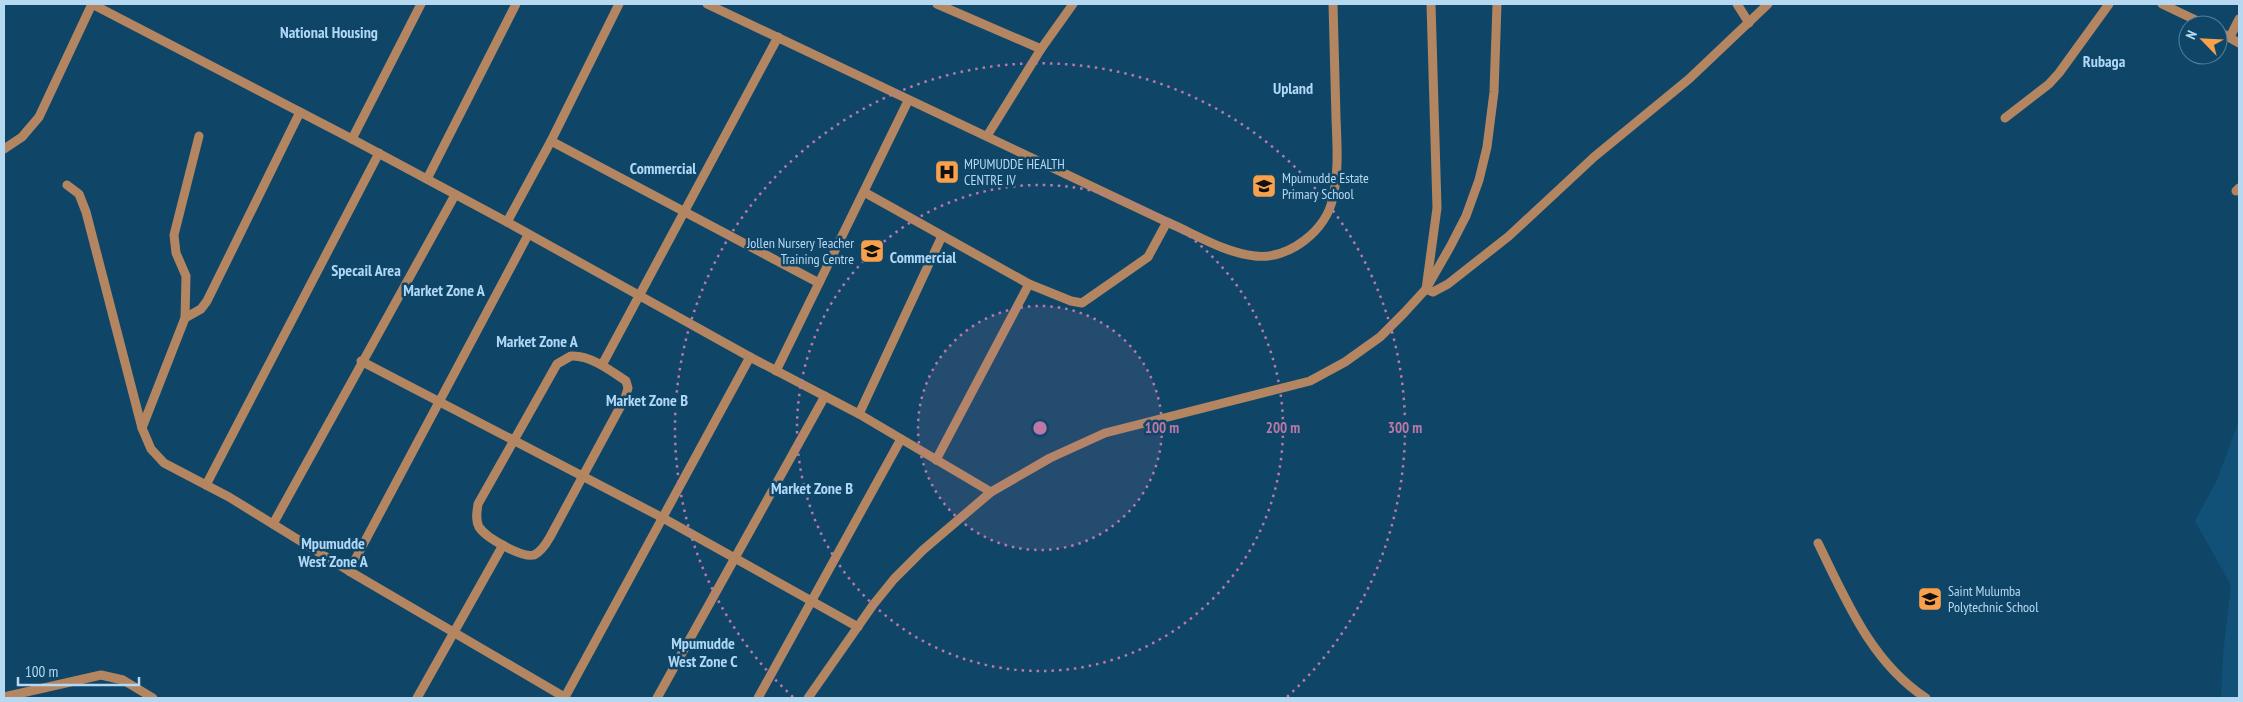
<svg xmlns="http://www.w3.org/2000/svg" width="2243" height="702" viewBox="0 0 2243 702" font-family="'PT Sans Narrow',sans-serif">
<style>
.built{fill:#125177}
.lines{fill:none;stroke-linecap:round;stroke-linejoin:round}
.minor{stroke:#b38661;stroke-width:9}
.ring{fill:none;stroke:#bc78a6;stroke-width:2.5;stroke-dasharray:2.5 5}
.labels{text-anchor:middle;dominant-baseline:central;stroke-width:5;stroke-linejoin:round;paint-order:stroke}
.poi-label{font-size:14px;fill:#b7d8f1;stroke:#0f4668;text-anchor:start}
.quarter-label{font-size:16px;font-weight:bold;fill:#b0d8f6;stroke:#0f4668}
.centre{fill:#bc78a6;stroke:#0f4668;stroke-width:2.5}
.ring-label{font-size:15px;text-anchor:middle;font-weight:bold;fill:#bc78a6;stroke:#0f4668;stroke-width:5;stroke-linejoin:round;paint-order:stroke}
</style>
<rect width="100%" height="100%" fill="#0f4668"/>
<!-- built -->
<path class="built" d="M2239,421V698H2221L2223,655L2231,585L2195,521L2217,480Z"/>
<g class="lines">
<!-- minor -->
<g class="minor">
<path d="M92,4L352,139L507,222L750,357L859,414L991,492"/>
<path d="M707,4L1167,222C1195,234 1225,253 1255,256C1289,260 1327,230 1333,197C1339,171 1337,144 1336,118C1335,80 1334,42 1333,4"/>
<path d="M937,4L1041,49"/>
<path d="M1431,4L1437,208L1426,289L1433,292L1448,284L1509,236L1594,157L1689,79L1768,4"/>
<path d="M1737,4L1749,23"/>
<path d="M2162,4L2206,25"/>
<path d="M2218,31L2239,43"/>
<path d="M2230,37L2239,19"/>
<path d="M300,112L207,301L201,309L185,318L142,428L151,449L164,463L229,497L349,571L566,698"/>
<path d="M2005,118L2049,84L2059,73L2109,4"/>
<path d="M987,136L1041,49L1073,4"/>
<path d="M352,139L421,4"/>
<path d="M551,141L819,283"/>
<path d="M4,149L22,137L39,117L92,4"/>
<path d="M427,179L516,4"/>
<path d="M67,185L79,194L86,212L142,428"/>
<path d="M2236,191L2239,188"/>
<path d="M864,192L1029,284L1071,301L1082,303L1148,257L1167,222"/>
<path d="M507,222L551,141L619,4"/>
<path d="M185,318L186,276L176,253L174,235L199,136"/>
<path d="M571,356C590,355 610,370 626,381L628,388L625,398L550,537C546,544 541,552 534,555C522,558 486,538 479,527C475,519 477,512 478,504L557,364Z"/>
<path d="M361,361L663,518L858,627"/>
<path d="M602,365L778,37"/>
<path d="M776,371L908,101"/>
<path d="M859,414L942,236"/>
<path d="M936,460L1029,284"/>
<path d="M206,485L379,153"/>
<path d="M273,524L455,195"/>
<path d="M1818,543C1846,600 1871,662 1926,698"/>
<path d="M349,571L528,235"/>
<path d="M4,697L101,675L123,680L153,698"/>
<path d="M565,697L750,357"/>
<path d="M417,698L503,545"/>
<path d="M657,698L825,396"/>
<path d="M758,698L901,439"/>
<path d="M808,698L873,605L894,579L923,550L991,492L1050,458L1105,433L1310,381L1345,362L1380,337L1404,313L1426,289L1450,247L1466,216L1479,180L1487,147L1494,92L1497,4"/>
</g>
</g>
<!-- distance rings -->
<circle cx="1040" cy="428" r="122" fill="#bc78a6" fill-opacity=".12"/>
<g class="ring">
<circle cx="1040" cy="428" r="122"/>
<circle cx="1040" cy="428" r="243"/>
<path d="M793 697A365 365 0 1 1 1287 697"/>
</g>
<!-- icons -->
<defs>
<symbol id="hospital-square" viewBox="-11 -11 22 22"><rect x="-9" y="-9" width="18" height="18" rx="4" fill="#f9a04c" stroke="#0f4668"/><path d="M-5-5h3v3.5h4V-5h3V5h-3V1.5h-4V5h-3Z" fill="#111"/></symbol>
<symbol id="school-square" viewBox="-11 -11 22 22"><rect x="-9" y="-9" width="18" height="18" rx="4" fill="#f9a04c" stroke="#0f4668"/><path d="M0-5L7-2L0 1L-7-2ZM-4 1L0 2.5L4 1V4Q0 6-4 4Z" fill="#111"/></symbol>
</defs>
<g fill-rule="evenodd">
<use href="#hospital-square" x="933" y="158" width="28" height="28"/>
<use href="#school-square" x="1250" y="172" width="28" height="28"/>
<use href="#school-square" x="858" y="237" width="28" height="28"/>
<use href="#school-square" x="1916" y="585" width="28" height="28"/>
</g>
<g class="labels">
<!-- poi labels -->
<g class="poi-label">
<text x="964" y="164">MPUMUDDE HEALTH<tspan x="964" dy="16">CENTRE IV</tspan></text>
<text x="1282" y="178">Mpumudde Estate<tspan x="1282" dy="16">Primary School</tspan></text>
<text x="854" y="243" text-anchor="end">Jollen Nursery Teacher<tspan x="854" dy="16">Training Centre</tspan></text>
<text x="1948" y="591">Saint Mulumba<tspan x="1948" dy="16">Polytechnic School</tspan></text>
</g>
<!-- quarter labels -->
<g class="quarter-label">
<text x="329" y="32">National Housing</text>
<text x="2104" y="61">Rubaga</text>
<text x="1293" y="88">Upland</text>
<text x="663" y="168">Commercial</text>
<text x="923" y="257">Commercial</text>
<text x="366" y="270">Specail Area</text>
<text x="444" y="290">Market Zone A</text>
<text x="537" y="341">Market Zone A</text>
<text x="647" y="400">Market Zone B</text>
<text x="812" y="488">Market Zone B</text>
<text x="333" y="543">Mpumudde<tspan x="333" dy="18">West Zone A</tspan></text>
<text x="703" y="643">Mpumudde<tspan x="703" dy="18">West Zone C</tspan></text>
</g>
</g>
<circle cx="1040" cy="428" r="8" class="centre"/>
<g class="ring-label">
<text x="1162" y="433">100 m</text>
<text x="1283" y="433">200 m</text>
<text x="1405" y="433">300 m</text>
</g>
<!-- border -->
<rect width="2243" height="702" fill="none" stroke="#b7d8f1" stroke-width="10"/>
<!-- north arrow -->
<g transform="translate(2203 40) rotate(294)"><circle r="24" fill="#0f4668" stroke="#52809f"/>
<path d="M0-4L9 19L0 12L-9 19Z" fill="#f9a04c"/>
<text y="-8" font-size="14" font-weight="bold" text-anchor="middle" fill="#b7d8f1">N</text>
</g>
<!-- scale -->
<path d="M18 677v8h121v-8" fill="none" stroke="#b7d8f1" stroke-width="2.5"/>
<text x="25" y="677" font-size="15" fill="#b7d8f1" stroke="#0f4668" stroke-width="4" paint-order="stroke">100 m</text>
</svg>
